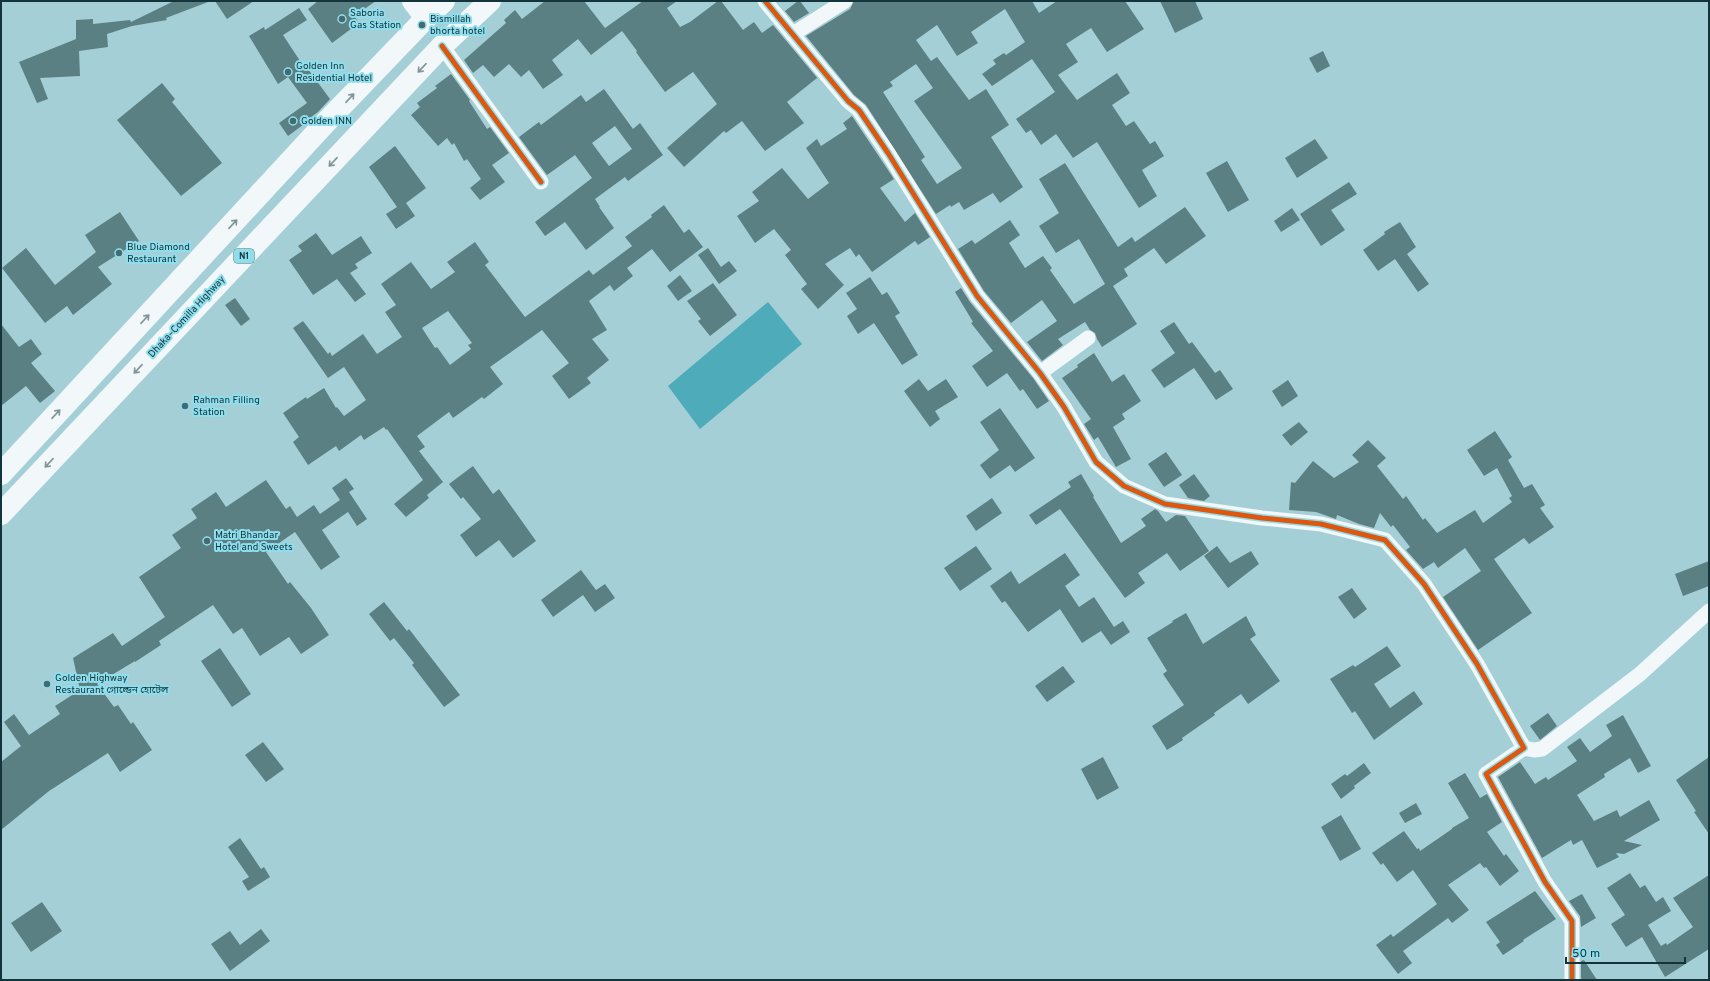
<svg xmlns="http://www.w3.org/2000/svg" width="1710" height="981" viewBox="0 0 1710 981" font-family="Overpass,'Noto Sans Bengali',sans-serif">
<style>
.water{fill:#4dabba}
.building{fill:#5b8083;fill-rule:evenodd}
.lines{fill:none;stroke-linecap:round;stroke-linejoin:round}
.street{stroke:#f2f8f9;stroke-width:15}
.secondary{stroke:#f2f8f9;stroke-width:22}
.highway{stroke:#f2f8f9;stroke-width:22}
.cycleway-casing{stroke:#8fdeed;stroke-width:8}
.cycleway{stroke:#dd570e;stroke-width:5}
.oneway{stroke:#82969a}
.poi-dot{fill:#456a71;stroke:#8fdeed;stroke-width:1.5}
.labels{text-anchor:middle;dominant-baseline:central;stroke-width:4;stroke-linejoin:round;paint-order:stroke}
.shield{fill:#8fdeed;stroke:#386770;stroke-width:1}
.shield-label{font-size:9px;font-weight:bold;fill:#12343a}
.poi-label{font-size:10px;fill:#12343a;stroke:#8fdeed;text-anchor:start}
.street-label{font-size:10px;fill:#12343a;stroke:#8fdeed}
</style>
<rect width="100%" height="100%" fill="#a5cfd7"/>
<!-- water -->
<path class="water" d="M768,302L802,344L700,429L668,386Z"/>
<!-- building -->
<g class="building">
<path d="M174,1L208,2L166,18L167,20L132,26L107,34L108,47L79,51L80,76L40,78L48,99L37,103L19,62L76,39V20L93,19V24L130,20L131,22Z"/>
<path d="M215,1H254L227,19Z"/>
<path d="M318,1H376L354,16L359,23L332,43L308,9Z"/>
<path d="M545,1H584L605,28L643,1H677L667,8L680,27L690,22L718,1H721L743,30L754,22L762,33L773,25L819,80L817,78L787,102L804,123L765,151L742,121L726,133L724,131L684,167L667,148L717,104L693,72L665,92L643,62L636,52L637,51L622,31L591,55L578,39L552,60L563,75L543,89L529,70L521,77L509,64L494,77L483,65L473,73L464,60L506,23L504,20L515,10L522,19Z"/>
<path d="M798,1H800L809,13L794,22L785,11Z"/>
<path d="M854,1H1032L1039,13L1057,1H1125L1144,29L1107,52L1091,28L1066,44L1078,62L1058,75L1077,100L1117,73L1130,93L1112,105L1126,126L1134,121L1150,144L1155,141L1164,156L1142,170L1157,196L1139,208L1097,142L1073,158L1056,134L1041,145L1031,130L1026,133L1016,119L1055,92L1032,59L992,86L982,74L996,64L993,60L1004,53L1006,55L1025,42L1005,9L971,32L978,43L957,56L937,25L916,40L931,61L937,57L969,100L986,89L1009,125L991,137L1023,187L1000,203L993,193L964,210L959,202L951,207L950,205L936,214L866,105L854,95L806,36L850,9ZM916,64L933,88L914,101L962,168L937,184L921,160L925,157L883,92L893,86L890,82Z"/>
<path d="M1160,1H1195L1203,19L1175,33Z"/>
<path d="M299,8L307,20L283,35L306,70L308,69L330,99L318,112L306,121L307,122L288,136L279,123L307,103L288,77L278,84L249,36L264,27L265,30Z"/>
<path d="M1323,51L1330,66L1317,73L1309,58Z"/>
<path d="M451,74L470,100L469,101L487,129L490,127L509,153L492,165L505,182L480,200L470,188L481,179L467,159L464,161L454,143L452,145L447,138L438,146L411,115L420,107L417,103L437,88L435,86Z"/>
<path d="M162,83L175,99L172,102L222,163L181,196L117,120Z"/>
<path d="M604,89L633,129L640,123L663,155L628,181L625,177L595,199L600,207H599L614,228L586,250L565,222L545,236L535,222L592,178L575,155L547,175L519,137L539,122L541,125L581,95L586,102ZM615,126L632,149L609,166L592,143Z"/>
<path d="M852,116L894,179L880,188L905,222L915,213L930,237L918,245L915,241L872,272L859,254L856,257L850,248L825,264L844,285L818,309L801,289L807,284L785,255L791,250L774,229L755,243L737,216L759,201L752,192L782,168L808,199L829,183L806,148L817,139L821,146L847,129L843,123Z"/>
<path d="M1315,139L1328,158L1297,178L1285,158Z"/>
<path d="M395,146L426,188L406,203L415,216L396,229L386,214L397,207L369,167Z"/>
<path d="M1227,161L1249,200L1228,212L1206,173Z"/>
<path d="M1065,163L1118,247L1132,237L1135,242L1185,207L1206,236L1166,264L1154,248L1124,269L1128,276L1113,286L1137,324L1102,347L1097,339L1095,333L1090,330L1085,322L1058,339L1063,345L1042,361L1027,342L1057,321L1042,300L1011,323L984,291L958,249L972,240L975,244L1010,220L1020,235L1009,243L1025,268L1043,256L1052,268L1050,270L1074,304L1105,284L1079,239L1056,253L1039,226L1059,213L1039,179Z"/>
<path d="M1349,182L1357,194L1331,210L1345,230L1321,246L1300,214Z"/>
<path d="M664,205L684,233L689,229L703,247L670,272L652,249L627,268L633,276L614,291L610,285L589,301L607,330L592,339L609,360L587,378L591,383L569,399L552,376L569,363L542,330L490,367L503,384L484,399L482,397L453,418L449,412L417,436L425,447L419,451L443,482L427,495L429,498L406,517L394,504L423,480L387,429L386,430L384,427L364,440L361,435L339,451L336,446L308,465L293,442L299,437L283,413L306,397L307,399L324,388L336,408L337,407L344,416L366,400L344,367L328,378L293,328L303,321L328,354L330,352L332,356L363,334L377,354L402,337L385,312L396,305L381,284L411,262L431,289L455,272L447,262L475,242L489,262L485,265L525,317L589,270L593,275L632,246L625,237L652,217L651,215ZM448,311L472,343L468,345L471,349L450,365L437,347L435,348L422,328Z"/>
<path d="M1292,208L1300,220L1281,232L1274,221Z"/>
<path d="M120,212L139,241L98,267L112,284L73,315L67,306L45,323L2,268L26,248L55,285L96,252L85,235Z"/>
<path d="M1400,222L1416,247L1407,254L1429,284L1418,292L1395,259L1378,271L1363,250L1385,234L1384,232Z"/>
<path d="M316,233L332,255L361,236L372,253L355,264L358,268L350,273L366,294L355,302L337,279L313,295L289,260L302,251L298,246Z"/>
<path d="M708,248L721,267L729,261L737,271L719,284L698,255Z"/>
<path d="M680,275L692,291L678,301L667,286Z"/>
<path d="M870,277L882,295L887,292L900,313L895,316L918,355L902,365L874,323L858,334L847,316L857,309L846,293Z"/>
<path d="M713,283L737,315L710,336L698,321L701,319L687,301Z"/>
<path d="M961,288L970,302L1033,378L1049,401L1037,409L1023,389L1020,391L1007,373L987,387L972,366L993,351L971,323L973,322L955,292Z"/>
<path d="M235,298L250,319L241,326L225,305Z"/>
<path d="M1174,322L1189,344L1192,342L1215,373L1220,370L1233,389L1216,400L1194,368L1164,388L1151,370L1175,353L1160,331Z"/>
<path d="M1,324L19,347L31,339L42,354L31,363L55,391L40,403L26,386L1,406Z"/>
<path d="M1094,353L1112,382L1124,374L1141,401L1122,414L1125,419L1113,427L1131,459L1116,467L1098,437L1094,440L1084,424L1091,419L1062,378L1078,367L1077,365Z"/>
<path d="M919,379L928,391L946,379L958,397L935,411L940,419L930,427L904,391Z"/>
<path d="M1288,380L1298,396L1282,407L1272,391Z"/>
<path d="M1000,408L1035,458L1015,472L1010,465L990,479L980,465L999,450L980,422Z"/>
<path d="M1299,422L1308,432L1291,446L1282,435Z"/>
<path d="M1495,431L1512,457L1508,460L1524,488L1532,484L1545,505L1540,508L1554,527L1529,544L1524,538L1494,559L1532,613L1478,650L1443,597L1481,571L1465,548L1438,568L1434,562L1423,569L1406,550L1410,547L1393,525L1391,527L1380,513L1374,528L1359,524L1337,515L1336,519L1316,512L1289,510L1291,482L1295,483L1313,461L1334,478L1359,462L1352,455L1368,440L1386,458L1377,466L1403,499L1406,496L1423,520L1425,518L1437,533L1475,510L1483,523L1512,502L1509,498L1512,496L1497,468L1484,476L1467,450Z"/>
<path d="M1166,452L1182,475L1164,487L1148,464Z"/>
<path d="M473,466L493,494L499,489L536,541L513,558L499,540L476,557L460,535L481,519L463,497L461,499L449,484Z"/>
<path d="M1081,474L1094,496L1093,497L1121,543L1146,526L1141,519L1155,509L1158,511L1166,522L1176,515L1185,516L1209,551L1180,571L1167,553L1138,573L1145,583L1125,598L1060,509L1036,525L1029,515L1071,487L1068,482Z"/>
<path d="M1194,474L1210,496L1204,501L1188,498L1179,485Z"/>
<path d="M346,478L354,489L349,492L367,519L357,526L348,512L322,530L340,557L321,570L295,532L266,552L288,584L290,582L311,608L329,635L301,654L289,637L260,656L242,628L233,634L213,605L159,641L161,645L135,662V661L97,684L114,707L118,705L131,724L133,722L152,750L120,772L108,753L49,791L1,830V762L21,746L4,722L14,714L29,735L60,714L55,706L80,690L73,658L113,633L122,646L165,617L139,577L181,548L172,535L197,518L191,509L216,492L226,507L266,480L286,509L290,506L297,517L314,505L320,514L340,500L332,488Z"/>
<path d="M992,498L1002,513L976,531L966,516Z"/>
<path d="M976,546L992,569L960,591L944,568Z"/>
<path d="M1217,546L1230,563L1251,551L1259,564L1228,588L1204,556Z"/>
<path d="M1065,553L1080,575L1065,586L1079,607L1094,597L1114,627L1123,621L1130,632L1111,645L1101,631L1082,643L1060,609L1028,632L1005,601L1002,603L990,586L1011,571L1019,584Z"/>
<path d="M1709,561V586L1683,596L1675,574Z"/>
<path d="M581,570L596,590L605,584L615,598L595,612L583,595L553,617L541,600Z"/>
<path d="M1352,588L1367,609L1354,619L1338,597Z"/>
<path d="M384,602L407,631L409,629L460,695L444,707L412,665L414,663L394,638L390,641L369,614Z"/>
<path d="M1186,613L1203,644L1246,616L1256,635L1250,639L1280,681L1248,704L1241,694L1214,713L1215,715L1182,738L1183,740L1167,750L1152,726L1184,705L1163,674L1167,671L1147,638L1173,622L1172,621Z"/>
<path d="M1387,646L1401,666L1374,684L1390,708L1414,691L1423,704L1374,740L1355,711L1352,713L1330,679L1353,665L1355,667Z"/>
<path d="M220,648L251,694L232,707L201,661Z"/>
<path d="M1063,666L1075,682L1047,702L1035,686Z"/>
<path d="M1548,713L1557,726L1540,740L1530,726Z"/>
<path d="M1623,715L1651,766L1638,773L1630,758L1604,774L1605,777L1577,795L1594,821L1617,810L1620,817L1649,800L1660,820L1624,841L1642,845L1624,854L1616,853L1619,857L1597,868L1582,840L1573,845L1571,840L1542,858L1498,777L1520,762L1535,784L1546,777L1548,780L1577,761L1567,747L1580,738L1590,752L1612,736L1606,725Z"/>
<path d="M263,742L284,769L266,782L245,755Z"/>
<path d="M1103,757L1119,788L1097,800L1081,769Z"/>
<path d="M1709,757V834L1694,812L1696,811L1676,780Z"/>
<path d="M1364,763L1371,773L1354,786L1355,788L1341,799L1331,784L1345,774L1347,776Z"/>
<path d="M1465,773L1480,798L1487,794L1502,822L1487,832L1504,856L1506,854L1519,871L1500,886L1486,867L1484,868L1480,863L1448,885L1469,910L1452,923L1448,918L1403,951L1412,963L1398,974L1376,945L1391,934L1393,937L1437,904L1413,870L1397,882L1383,863L1381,865L1372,853L1404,831L1417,849L1419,848L1420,851L1452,829V828L1469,818L1448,783Z"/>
<path d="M1416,803L1422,814L1405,823L1399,813Z"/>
<path d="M1341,815L1361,849L1340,861L1321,827Z"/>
<path d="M240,838L261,869L264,867L270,877L248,891L242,881L249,877L228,847Z"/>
<path d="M1630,873L1640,888L1645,885L1656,902L1663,897L1671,911L1648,925L1661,946L1666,943L1667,945L1693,927L1673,898L1709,875V949L1665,977L1642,937L1626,947L1611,924L1625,915L1607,888Z"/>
<path d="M1535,891L1556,919L1523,940L1524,941L1503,955L1496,945L1500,942L1486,922Z"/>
<path d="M1582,894L1596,918L1581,927L1580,916L1569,901Z"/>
<path d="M42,902L62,931L31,952L11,923Z"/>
<path d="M261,929L270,941L230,971L211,944L230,931L240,945Z"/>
<path d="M1584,960L1597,980H1583L1581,978V961Z"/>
</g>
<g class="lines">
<!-- street -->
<g class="street">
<path d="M765,1L848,101L859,110L888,153L977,296L1040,373L1064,407L1096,462L1124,486L1165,504L1262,518L1321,524L1385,540L1424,584L1477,664L1524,748L1486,774L1545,882L1572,921V980"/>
<path d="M793,34L845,1"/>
<path d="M442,46L541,182"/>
<path d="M1040,373L1088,338"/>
<path d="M1524,748L1534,750L1542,749L1640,674L1709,611"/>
</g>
<!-- secondary -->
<path class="secondary" d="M413,1L426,18"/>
<!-- highway -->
<g class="highway">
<path d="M1,474L329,119L426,18L444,1"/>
<path d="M1,514L442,46L490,1"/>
</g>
<defs>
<g id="cycleway">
<path d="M765,1L848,101L859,110L888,153L977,296L1040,373L1064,407L1096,462L1124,486L1165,504L1262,518L1321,524L1385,540L1424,584L1477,664L1524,748L1486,774L1545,882L1572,921V980"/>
<path d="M442,46L541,182"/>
</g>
</defs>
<!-- cycleway casing -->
<use href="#cycleway" class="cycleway-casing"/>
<!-- cycleway -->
<use href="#cycleway" class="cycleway"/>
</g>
<!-- one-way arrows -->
<defs><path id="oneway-shaft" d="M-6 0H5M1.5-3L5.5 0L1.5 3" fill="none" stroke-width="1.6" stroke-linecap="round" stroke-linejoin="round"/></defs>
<g class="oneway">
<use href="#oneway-shaft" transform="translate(422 68) rotate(133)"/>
<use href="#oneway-shaft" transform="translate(350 98) rotate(-47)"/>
<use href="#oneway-shaft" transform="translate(333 162) rotate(133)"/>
<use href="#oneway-shaft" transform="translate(233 224) rotate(-47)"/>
<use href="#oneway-shaft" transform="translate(145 319) rotate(-47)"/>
<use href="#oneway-shaft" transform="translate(138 369) rotate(133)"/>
<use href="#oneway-shaft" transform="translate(56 414) rotate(-47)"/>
<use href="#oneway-shaft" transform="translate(49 463) rotate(133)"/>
</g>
<!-- markers -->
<g class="poi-dot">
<circle cx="342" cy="19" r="4"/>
<circle cx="422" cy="25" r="4"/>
<circle cx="288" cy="72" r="4"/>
<circle cx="293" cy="121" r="4"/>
<circle cx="119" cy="253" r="4"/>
<circle cx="185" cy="406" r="4"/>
<circle cx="207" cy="541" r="4"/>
<circle cx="47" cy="684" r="4"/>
</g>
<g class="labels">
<!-- shield labels -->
<rect class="shield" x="234" y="249" width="20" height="14" rx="3"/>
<g class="shield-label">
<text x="244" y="256">N1</text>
</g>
<!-- poi labels -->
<g class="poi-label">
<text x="350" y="13">Saboria<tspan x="350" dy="12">Gas Station</tspan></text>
<text x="430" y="19">Bismillah<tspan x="430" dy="12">bhorta hotel</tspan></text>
<text x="296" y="66">Golden Inn<tspan x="296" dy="12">Residential Hotel</tspan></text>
<text x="301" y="121">Golden INN</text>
<text x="127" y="247">Blue Diamond<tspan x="127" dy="12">Restaurant</tspan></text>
<text x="193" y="400">Rahman Filling<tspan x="193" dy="12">Station</tspan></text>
<text x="215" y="535">Matri Bhandar<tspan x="215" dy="12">Hotel and Sweets</tspan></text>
<text x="55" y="678">Golden Highway<tspan x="55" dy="12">Restaurant গোল্ডেন হোটেল</tspan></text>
</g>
<!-- street labels -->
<g class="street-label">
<text transform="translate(187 317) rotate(-47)">Dhaka–Comilla Highway</text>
</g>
</g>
<!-- border -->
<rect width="1710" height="981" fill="none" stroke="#12343a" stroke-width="4"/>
<!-- scale -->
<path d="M1566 957v6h119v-6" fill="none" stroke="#12343a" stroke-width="2"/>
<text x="1572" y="957" font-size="12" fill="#12343a" stroke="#8fdeed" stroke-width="3" paint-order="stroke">50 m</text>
</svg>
